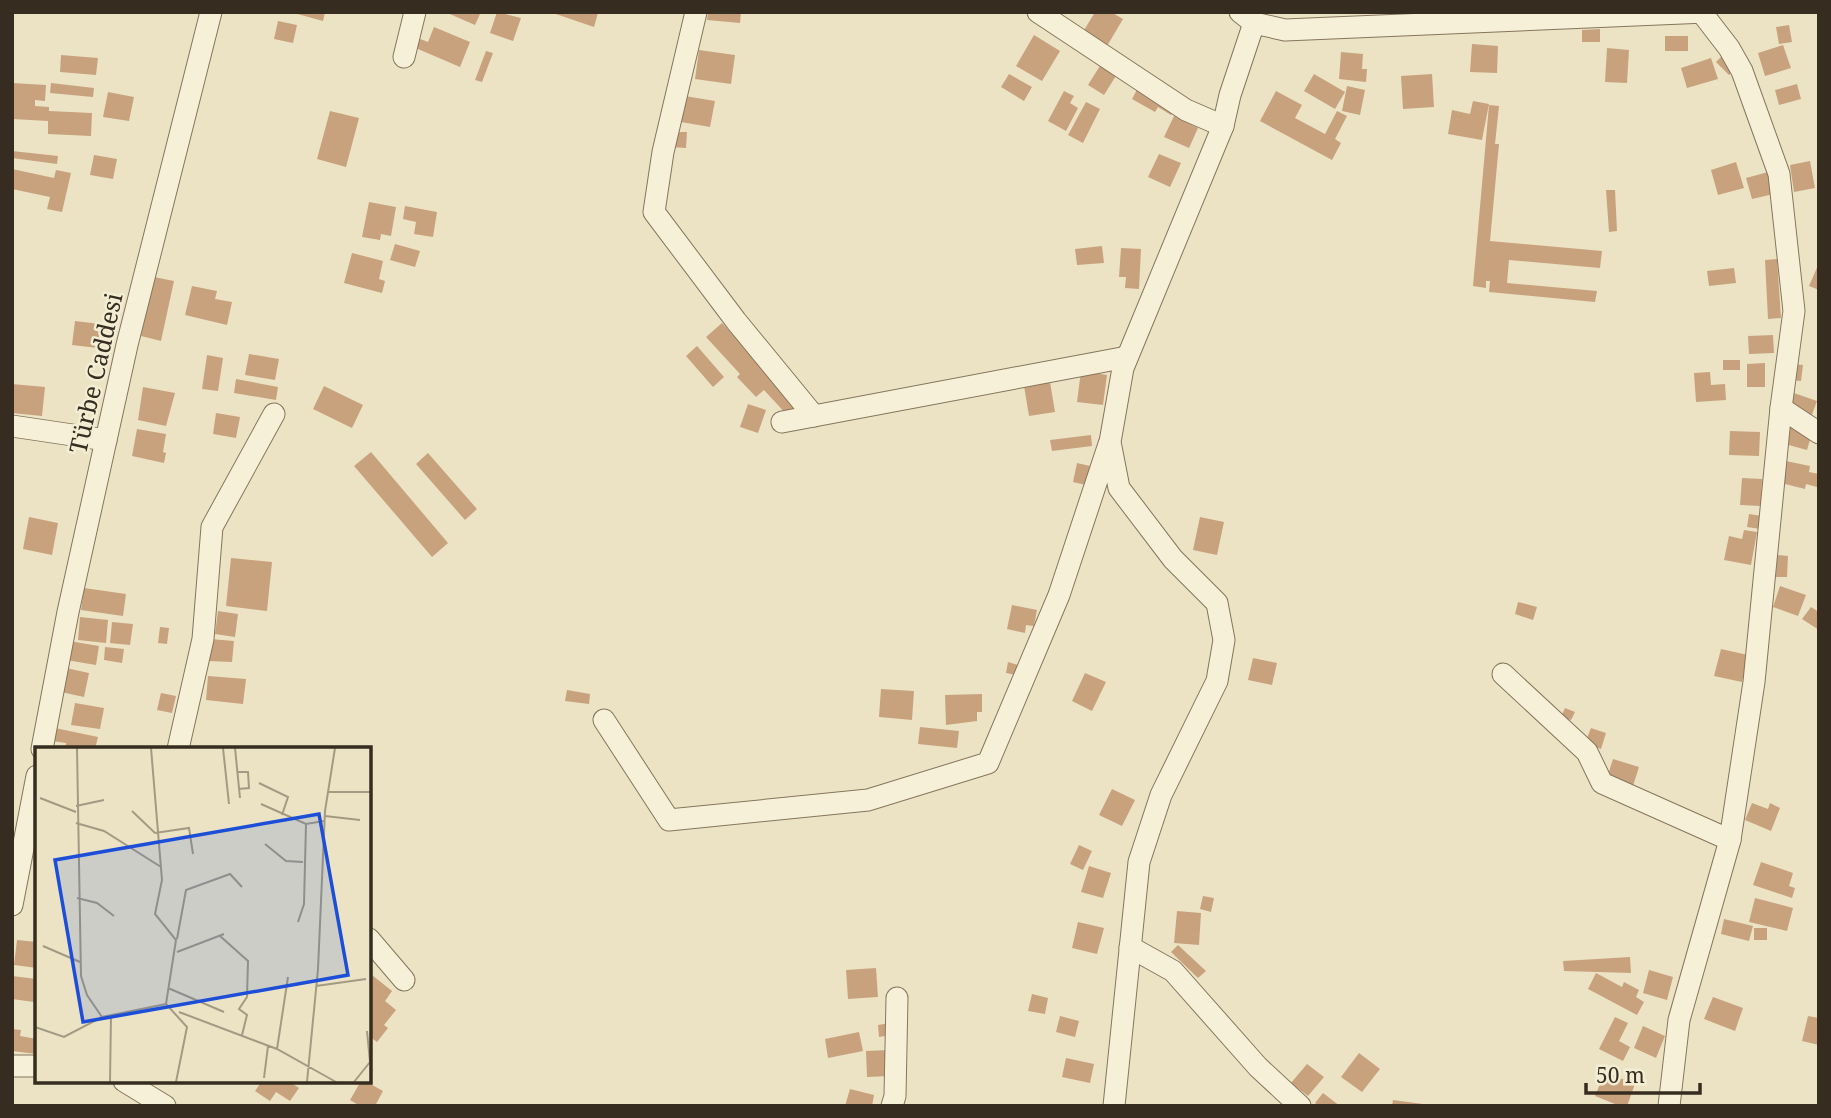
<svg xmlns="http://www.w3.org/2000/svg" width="1831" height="1118" viewBox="0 0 1831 1118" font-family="'Noto Serif',serif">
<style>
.building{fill:#c8a27d}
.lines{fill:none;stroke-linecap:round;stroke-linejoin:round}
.minor-casing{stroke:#85755c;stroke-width:23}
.minor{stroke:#f7f0d8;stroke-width:21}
.labels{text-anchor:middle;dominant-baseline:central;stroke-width:5;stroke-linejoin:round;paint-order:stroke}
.street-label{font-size:24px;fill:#362c1f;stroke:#f3edd4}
.inset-road{fill:none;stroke:#a39a83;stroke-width:2}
.view{fill:#1d4ed8;fill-opacity:0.15;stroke:#1d4ed8;stroke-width:3.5}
.inset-edge{fill:none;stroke:#362c1f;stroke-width:3.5}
</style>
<rect width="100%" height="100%" fill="#ece3c5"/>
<!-- building -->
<g class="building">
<path d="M290,12H325L323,21Z"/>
<path d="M445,12H481L475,25Z"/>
<path d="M497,12L521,18L513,41L490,33Z"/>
<path d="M550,12H595L598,13L594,27Z"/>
<path d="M708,12H741L740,23L707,20Z"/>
<path d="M1095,12H1111L1123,19L1107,46L1083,32Z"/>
<path d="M278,21L297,25L293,43L274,39Z"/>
<path d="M1789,25L1792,42L1779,44L1776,27Z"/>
<path d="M434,27L470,42L460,67L411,46L415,37L428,42Z"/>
<path d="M1600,29V42H1582V30Z"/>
<path d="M1034,35L1060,51L1042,81L1016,66Z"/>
<rect x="1665" y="36" width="23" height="15"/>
<path d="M1472,44L1498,46L1497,73L1470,72Z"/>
<path d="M1783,45L1791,68L1765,76L1758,53Z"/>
<path d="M1607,48L1629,50L1627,83L1605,82Z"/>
<path d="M699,50L735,55L731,84L695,79Z"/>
<path d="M486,51L493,53L482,82L475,80Z"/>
<path d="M1341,52L1363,54L1362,69H1367L1366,82L1339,79Z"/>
<path d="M1724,54L1737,67L1729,75L1716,62Z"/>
<path d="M61,55L98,58L96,75L60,72Z"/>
<path d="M1711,58L1718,79L1687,88L1681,68Z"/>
<path d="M1103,61L1119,71L1104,95L1088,85Z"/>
<path d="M1009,74L1032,87L1024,101L1001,87Z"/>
<path d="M1314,74L1345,92L1335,109L1304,91Z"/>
<path d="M1432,74L1434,107L1403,109L1401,76Z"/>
<path d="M12,83L46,85L45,101L35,100V106L49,107V111L92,113L91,136L48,134V121L12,119Z"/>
<path d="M51,83L94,88L93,97L50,93Z"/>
<path d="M1797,84L1801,99L1779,105L1775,90Z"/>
<path d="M1139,86L1176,107L1171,115L1158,107L1155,112L1132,99Z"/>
<path d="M1347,86L1365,90L1360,115L1342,111Z"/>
<path d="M1064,91L1074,96L1070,103L1078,108L1066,131L1048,121Z"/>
<path d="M1276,91L1302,105L1295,118L1325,134L1337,111L1347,116L1335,139L1341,143L1332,160L1260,121Z"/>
<path d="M108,92L134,97L129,121L103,117Z"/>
<path d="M685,96L715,101L710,127L681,122Z"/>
<path d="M1473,101L1489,104L1482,140L1448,134L1452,110L1470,114Z"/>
<path d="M1086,102L1100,109L1083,143L1068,135Z"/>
<path d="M1489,105L1499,106L1495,144H1499L1490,241L1602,251L1600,268L1509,260L1507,283L1597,291L1595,302L1489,292L1490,281H1486V288L1473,286Z"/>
<path d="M330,111L359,118L346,167L317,159Z"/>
<path d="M1174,116L1198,128L1189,148L1164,137Z"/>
<path d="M673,132H687L686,148L672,147Z"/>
<path d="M12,151L58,156L57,164L12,158Z"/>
<path d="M1159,154L1181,163L1170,187L1148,177Z"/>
<path d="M94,155L117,159L113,179L90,175Z"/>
<path d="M1810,161L1815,188L1794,192L1790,165Z"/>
<path d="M1736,162L1744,188L1718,195L1711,170Z"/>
<path d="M12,169L54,178L56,170L71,173L62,212L47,209L50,197L12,189Z"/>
<path d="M1772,171L1778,193L1752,199L1746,178Z"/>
<path d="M1606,190H1615L1617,231L1609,232Z"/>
<path d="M369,202L396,207L391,236L381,234L380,240L362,237Z"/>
<path d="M405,206L437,212L433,237L414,234L416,222L403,219Z"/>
<path d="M395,244L420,251L415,267L390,260Z"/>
<path d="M1102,246L1104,263L1077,265L1075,249Z"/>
<path d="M1121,248L1141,249L1139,289L1125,288L1126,277H1119Z"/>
<path d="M352,253L383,261L379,279L385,281L382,293L344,283Z"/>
<path d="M1777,259L1781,318L1768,319L1765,260Z"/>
<path d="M1819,263V290L1809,286Z"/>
<path d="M1734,268L1736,283L1709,286L1707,271Z"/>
<path d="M154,277L174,281L161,341L141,336Z"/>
<path d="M192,286L217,291L215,299L232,302L227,325L185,315Z"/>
<path d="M75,321L100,324L98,348L72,345Z"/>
<path d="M722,323L800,407L789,417L764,390L756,397L737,377L740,374L706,337Z"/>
<path d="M1773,335L1774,353L1749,354L1748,336Z"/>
<path d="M697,346L724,377L713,387L686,356Z"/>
<path d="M249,354L279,359L275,380L245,375Z"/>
<path d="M207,355L223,358L218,391L202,389Z"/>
<rect x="1723" y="360" width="17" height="10"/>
<path d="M1765,363V387H1747V364Z"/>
<path d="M1792,364L1803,365L1801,381L1790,380Z"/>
<path d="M1081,371L1107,375L1103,405L1077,402Z"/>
<path d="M1710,372L1711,385L1725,384L1726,400L1696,402L1694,373Z"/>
<path d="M236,379L278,387L276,400L234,393Z"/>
<path d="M1050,382L1055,412L1029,416L1024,386Z"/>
<path d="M12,384L45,387L42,416L12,413Z"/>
<path d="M324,386L363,405L352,428L313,409Z"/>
<path d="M143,387L175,393L166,426L138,420Z"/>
<path d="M1791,392L1817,401L1810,420L1785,408Z"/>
<path d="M748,404L766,410L758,433L740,427Z"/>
<path d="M216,413L240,417L236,438L213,434Z"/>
<path d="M1790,427L1812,433L1807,450L1785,444Z"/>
<path d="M137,429L166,434L163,452L166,453L164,463L132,456Z"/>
<path d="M1730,431L1760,432L1759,456L1729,455Z"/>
<path d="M1091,435L1092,446L1052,451L1050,440Z"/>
<path d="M371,452L448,543L432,557L354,466Z"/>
<path d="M428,453L477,509L465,520L416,464Z"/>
<path d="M1786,461L1810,466L1809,472L1819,474L1817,487L1806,484L1805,489L1781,483Z"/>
<path d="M1077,463L1090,466L1086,485L1073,482Z"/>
<path d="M1742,478L1762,479L1761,506L1740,505Z"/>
<path d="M1749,514L1762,516L1760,529L1747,527Z"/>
<path d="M29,517L58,523L52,555L23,549Z"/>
<path d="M1200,517L1224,522L1217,555L1193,550Z"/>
<path d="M1744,530L1757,532L1751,565L1724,560L1729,536L1742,539Z"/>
<path d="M1777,555L1788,556L1787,577H1776Z"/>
<path d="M231,558L272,562L267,611L226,606Z"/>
<path d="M1780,586L1806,595L1798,616L1773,607Z"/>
<path d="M84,588L126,594L123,616L81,610Z"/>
<path d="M1518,602L1537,607L1533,620L1515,614Z"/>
<path d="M1012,605L1037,610L1034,626L1026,625L1025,633L1007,629Z"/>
<path d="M1811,607L1819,612V630L1802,619Z"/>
<path d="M218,611L238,614L235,637L215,634Z"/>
<path d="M80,617L108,620L106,643L78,640Z"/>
<path d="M112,622L133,624L130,645L110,643Z"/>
<path d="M160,627L169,628L167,644L158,643Z"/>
<path d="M210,639L234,641L232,662L208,661Z"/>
<path d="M69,641L99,646L96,665L66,660Z"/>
<path d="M105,647L124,649L122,663L104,660Z"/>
<path d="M1721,649L1748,655L1742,682L1714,676Z"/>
<path d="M1253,658L1277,663L1272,685L1248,680Z"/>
<path d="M1008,662L1018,665L1016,675L1006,673Z"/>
<path d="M66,668L89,673L84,697L61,692Z"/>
<path d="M1085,673L1106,682L1092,711L1072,701Z"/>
<path d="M208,676L246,679L243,704L206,700Z"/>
<path d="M881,689L914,691L912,720L879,717Z"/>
<path d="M567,690L590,694L589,704L565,701Z"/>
<path d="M161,693L176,696L172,713L157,710Z"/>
<path d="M982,694V712H977V721L946,725L945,695Z"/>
<path d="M75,703L104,708L100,729L71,725Z"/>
<path d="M1565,708L1575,712L1571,720L1561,717Z"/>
<path d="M920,727L959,731L957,748L918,744Z"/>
<path d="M55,728L98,737L95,749H65L66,743L52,741Z"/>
<path d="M1591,728L1606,733L1601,749L1585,743Z"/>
<path d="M1613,759L1639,767L1632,789L1606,781Z"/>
<path d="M1112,789L1135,800L1122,826L1099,815Z"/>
<path d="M1752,803L1768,809L1770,803L1780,808L1771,831L1745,820Z"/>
<path d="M1079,845L1092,851L1083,870L1070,864Z"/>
<path d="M1761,862L1793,873L1789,886L1795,888L1792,898L1753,885Z"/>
<path d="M1089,866L1111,873L1103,898L1081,892Z"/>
<path d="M1203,896L1214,898L1211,912L1200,909Z"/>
<path d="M1755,898L1793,908L1787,931L1749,922Z"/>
<path d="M1177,911L1201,913L1199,945L1174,943Z"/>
<path d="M1724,919L1753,926L1749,941L1721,934Z"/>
<path d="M1078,922L1104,928L1097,954L1072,948Z"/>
<rect x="1754" y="928" width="13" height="12"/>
<path d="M17,940L37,942V968L14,965Z"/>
<path d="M1178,945L1206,971L1198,978L1171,952Z"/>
<path d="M1630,957L1631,973L1564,971L1563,961Z"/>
<path d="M876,968L878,997L848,999L846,970Z"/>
<path d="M1649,970L1673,977L1667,1000L1643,993Z"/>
<path d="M1596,973L1622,987L1624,982L1639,990L1636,997L1644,1002L1637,1015L1588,989Z"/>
<path d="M372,975L392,991L385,1001L396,1010L384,1025L388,1028L377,1042L369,1036V979Z"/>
<path d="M12,976L37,979L34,1002L12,999Z"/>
<path d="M1032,994L1048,998L1045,1014L1028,1011Z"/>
<path d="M1713,997L1743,1008L1735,1031L1704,1019Z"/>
<path d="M1060,1016L1079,1021L1075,1037L1056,1032Z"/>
<path d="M1808,1016L1819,1018V1045L1802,1041Z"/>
<path d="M1615,1017L1628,1023L1619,1041L1630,1047L1623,1061L1599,1049Z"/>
<path d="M890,1023L891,1035L879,1037L878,1025Z"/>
<path d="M1643,1026L1665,1036L1656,1058L1634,1048Z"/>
<path d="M12,1029L21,1030L20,1036L37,1039V1054L12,1051Z"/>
<path d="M859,1032L863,1051L828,1058L825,1039Z"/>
<path d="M889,1050L890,1076L867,1077L866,1051Z"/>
<path d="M1359,1053L1380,1069L1362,1092L1341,1077Z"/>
<path d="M1066,1058L1094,1064L1090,1083L1062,1077Z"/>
<path d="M1307,1064L1324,1077L1308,1096L1291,1083Z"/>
<path d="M1605,1072L1635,1084L1627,1106H1620L1595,1096Z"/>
<path d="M262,1081H288L299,1088L290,1101L276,1092L270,1101L255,1091Z"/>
<path d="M361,1081H365L383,1091L375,1106H360L350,1100Z"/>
<path d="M850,1089L874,1095L872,1106H845Z"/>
<path d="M1323,1093L1340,1106H1319L1315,1103Z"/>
<path d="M1393,1100L1423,1104V1106H1392Z"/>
</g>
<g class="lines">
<defs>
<g id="minor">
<path d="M696,12L663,152L654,212L736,321L814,416"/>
<path d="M1038,12L1186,110L1223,126"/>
<path d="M1254,23L1285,30L1706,12"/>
<path d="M404,57L415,12"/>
<path d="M1781,408L1819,433"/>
<path d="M782,422L1127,357"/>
<path d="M12,426L106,440"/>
<path d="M1503,674L1587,752L1602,783L1730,840"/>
<path d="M604,720L669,820L868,800L988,763L1059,595L1109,444"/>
<path d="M42,749L68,612L127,345L211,12"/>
<path d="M178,749L203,639L212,527L274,414"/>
<path d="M12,905L37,776"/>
<path d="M369,939L404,980"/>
<path d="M1130,947L1173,971L1258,1067L1300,1106"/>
<path d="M12,1066H37"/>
<path d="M124,1081L165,1106"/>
<path d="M892,1106L895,1096L897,998"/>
<path d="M1114,1106L1139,862L1161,795L1217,681L1224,640L1217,603L1173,559L1119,488L1110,442L1123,368L1223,126L1230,95L1254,23L1240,12"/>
<path d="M1669,1106L1679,1020L1730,840L1754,682L1781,408L1794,311L1779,174L1742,71L1729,48L1702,13"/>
</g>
</defs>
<!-- minor casing -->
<use href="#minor" class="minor-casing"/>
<!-- minor -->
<use href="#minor" class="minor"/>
</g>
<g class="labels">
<!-- street labels -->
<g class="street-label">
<text transform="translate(95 373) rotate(-77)">Türbe Caddesi</text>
</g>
</g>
<!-- overview -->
<g transform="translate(35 747)">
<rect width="336" height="336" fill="#ece3c5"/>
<path class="inset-road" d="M42,1L46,229L52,248L67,270M116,1L127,133L120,167L141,193L131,257L152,280L141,335M188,1L194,57M200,1L205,51M202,25H213L214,41L203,42M224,36L253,50L247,68M293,45H336M5,51L41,65M226,57L271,77L289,74M41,59L69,53M97,64L120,86L154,81L158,107M290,69L325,73M41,76L69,84L126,120M230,97L251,114L268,115M42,151L62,156L79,169M263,175L269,157L271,77M185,189L213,214L212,250L204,262L212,268L207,288M142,192L151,143L195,127L207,140M8,199L45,215M142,205L189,187M281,239L331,232M133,241L189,265M144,265L242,302L301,335M0,280L29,290L67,270L131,257M332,284L335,315M242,302L253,230M229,331L233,299M75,335L76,268M272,335L283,222L290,64L300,1M319,335L335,315"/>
<path class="view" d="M284,67L313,228L48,275L20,113Z"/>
<rect width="336" height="336" class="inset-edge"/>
</g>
<!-- border -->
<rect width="1831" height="1118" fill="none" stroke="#362c1f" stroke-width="28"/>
<!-- scale -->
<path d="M1586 1083v10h114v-10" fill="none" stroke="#362c1f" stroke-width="3.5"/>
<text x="1596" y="1083" font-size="21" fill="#362c1f" stroke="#f3edd4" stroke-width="5" paint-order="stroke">50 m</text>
</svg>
